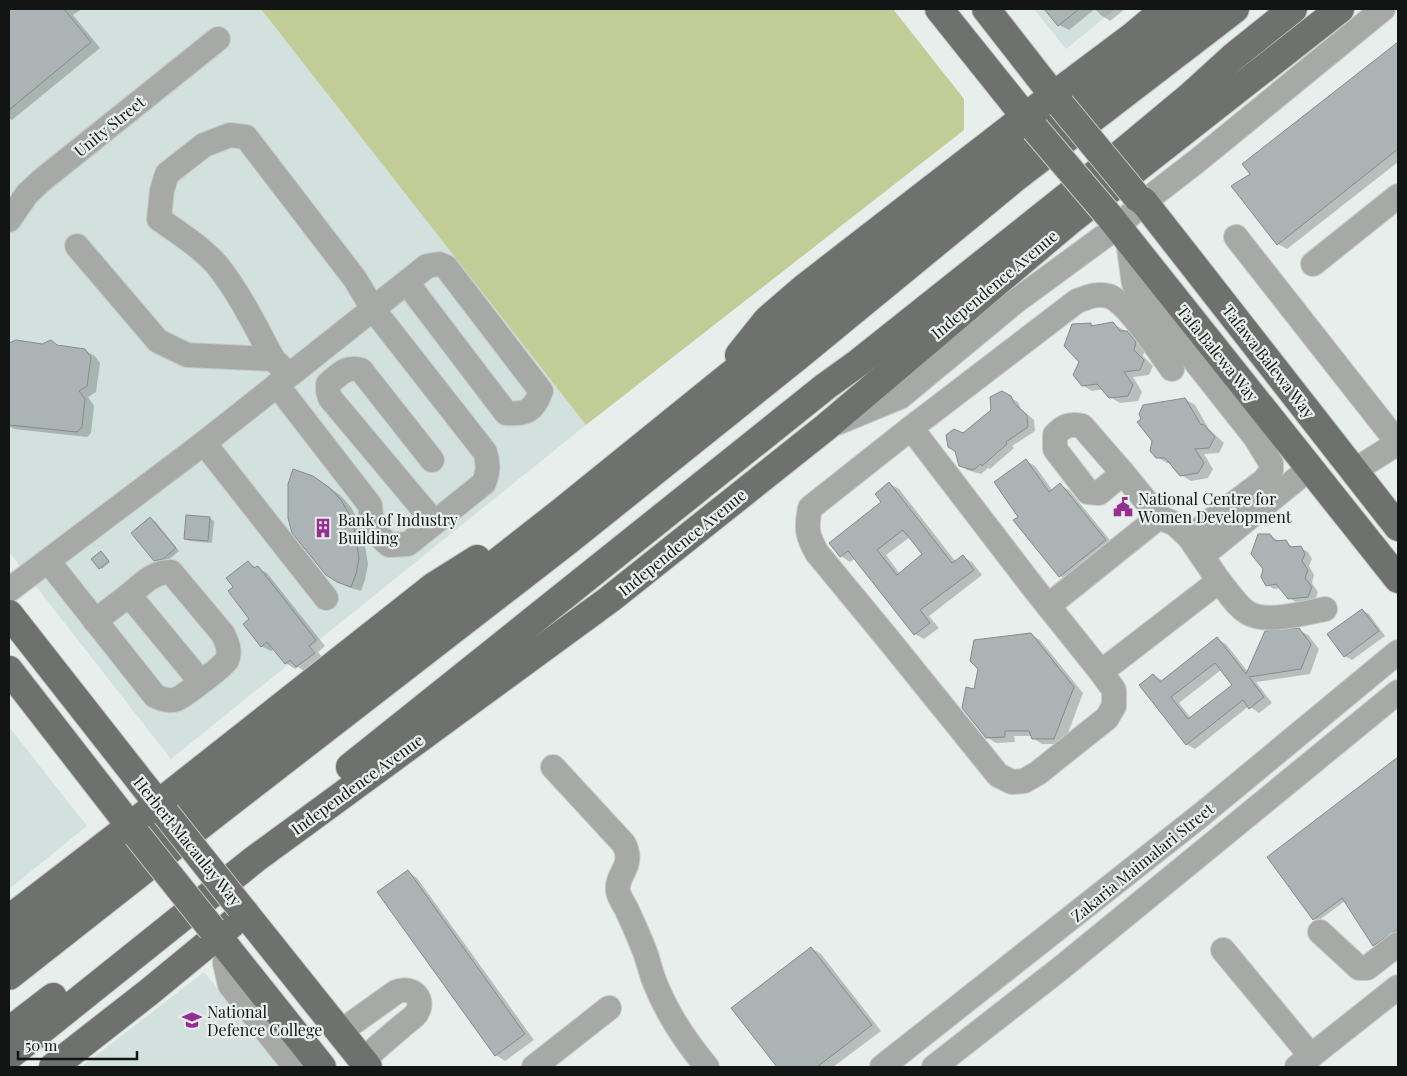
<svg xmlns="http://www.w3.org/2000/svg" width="1407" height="1076" viewBox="0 0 1407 1076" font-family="'Playfair Display',serif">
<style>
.built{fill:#d2e1dd}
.green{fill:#c1cc96}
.shadow{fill:#0003;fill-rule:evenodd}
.building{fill:#acb3b4;stroke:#858b8c;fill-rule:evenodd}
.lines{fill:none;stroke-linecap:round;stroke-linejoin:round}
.minor-casing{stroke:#c5cbc9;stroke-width:26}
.major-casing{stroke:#c5cbc9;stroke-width:30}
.minor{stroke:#a7a9a7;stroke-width:24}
.major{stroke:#6e716e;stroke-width:28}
.major-bridge-casing{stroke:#c5cbc9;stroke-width:30;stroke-linecap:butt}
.major-bridge{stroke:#6e716e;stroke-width:28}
.labels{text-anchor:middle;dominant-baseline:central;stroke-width:4.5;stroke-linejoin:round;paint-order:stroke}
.street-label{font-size:16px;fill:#121514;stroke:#e7eeec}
.poi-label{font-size:16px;fill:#121514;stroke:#e7eeec;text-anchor:start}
</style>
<rect width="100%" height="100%" fill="#e7eeec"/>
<!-- built -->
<g class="built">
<path d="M9,9H261L586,425L171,759L9,552Z"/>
<path d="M1034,9H1115L1066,49Z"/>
<path d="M9,727L87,826L9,889Z"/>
<path d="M204,972L279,1067H81Z"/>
</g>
<!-- green -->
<path class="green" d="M261,9H893L964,99V130L586,425Z"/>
<!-- shadow -->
<g class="shadow">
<path d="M9,9H82L73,15L100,48L12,120L9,118Z"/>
<path d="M1046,9H1125L1110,21L1101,15L1095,9L1069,30L1059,25Z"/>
<path d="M1398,44V162L1287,249L1278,244L1252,174L1244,164Z"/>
<path d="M1112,323L1137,338L1145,349L1143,356L1153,366L1149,375L1133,377L1142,392L1138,401L1120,403L1110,397L1104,389L1092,391L1082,385L1081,361L1091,324L1095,326Z"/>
<path d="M16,342L85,351L95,356L100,363L96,392L88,397L94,406L91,433L87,437L14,429L9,426V345Z"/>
<path d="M1002,393L1018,402L1021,409L1034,420L1035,431L1012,446L1014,448L990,469L988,468L981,474L967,470L960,465L963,435L992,410Z"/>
<path d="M1185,399L1195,405L1209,429L1224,443L1219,453L1204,454L1213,469L1208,478L1191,481L1181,475L1171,463H1167L1157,457Z"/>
<path d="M1026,461L1035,466L1053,491L1060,485L1069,490L1114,545L1069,581L1060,576L1020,517Z"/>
<path d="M323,483L340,495L351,507L362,528L368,564L365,580L361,591L348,587L327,574Z"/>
<path d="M890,484L899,489L956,562L963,557L972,562L982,575L929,616L939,628L924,639L915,634L856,558L850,562L841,556L883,502ZM910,537L924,555L900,574L886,555Z"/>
<path d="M209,518L214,521L212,543L190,541L185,539Z"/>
<path d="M150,519L155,521L179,551L167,561L160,563L155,560Z"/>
<path d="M1269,535L1279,541H1285L1294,548H1301L1308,552L1312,559L1309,566L1314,575L1312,583L1318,592L1315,600L1296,602L1289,598L1280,588L1274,589L1267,585Z"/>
<path d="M103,553L110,562L102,569L100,568Z"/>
<path d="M248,563L267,573L325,646L318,652L323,658L306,672L298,667L295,669L286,663L274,649L271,651L261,646L251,619L235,587Z"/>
<path d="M1362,610L1369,614L1385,636L1352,660L1345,656Z"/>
<path d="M1299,630L1308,635L1319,649L1310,674L1256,682L1272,703L1259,713L1249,706L1195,749L1186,744L1154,675L1163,681L1217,639L1226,644L1248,672ZM1221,670L1233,685L1191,718L1179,703Z"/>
<path d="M1030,634L1040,640L1083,693L1064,744H1042L1033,738L1032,736H1014L1015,742L996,743L987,737L975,690Z"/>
<path d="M1398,758V933L1378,947L1374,945L1345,901L1318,921L1314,919L1269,857Z"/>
<path d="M408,872L417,878L534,1040L505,1061L496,1055Z"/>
<path d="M811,948L821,954L881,1031L833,1067H778L733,1008Z"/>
</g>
<!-- building -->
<g class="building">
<path d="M9,9H64L91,42L9,110Z"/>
<path d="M1044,9H1079L1058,26Z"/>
<path d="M1398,42V149L1277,245L1231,186L1250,174L1242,164Z"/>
<path d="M1113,322L1120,331H1127L1131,336L1136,342L1134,350L1144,360L1140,370L1124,372L1133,385L1128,396L1109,398L1097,384L1082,386L1073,375L1079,362L1064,346L1072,324L1091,323V326Z"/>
<path d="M16,340L42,344L51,340L57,345L85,349L91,357L87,386L79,391L85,399L82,427L77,432L9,425V343Z"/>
<path d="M1002,391L1011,396L1014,403L1027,415L1028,427L1006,442L1007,444L982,466L981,464L973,470L959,466L955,451L948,447L946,435L954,429L963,433L991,410L990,397Z"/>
<path d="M1185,398L1201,425L1203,424L1215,437L1209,448L1195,449L1204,463L1198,473L1180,476L1165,458H1156L1150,451L1152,441L1137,422L1141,419L1139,414L1143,405Z"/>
<path d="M1026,459L1049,492L1060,483L1106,540L1059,577L1013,520L1018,517L994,482Z"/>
<path d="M293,469L313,476L330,488L341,500L353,521L359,558L356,574L351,587L337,582L326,575L292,533L288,518V484Z"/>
<path d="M889,482L952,563L963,555L974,570L920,610L930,623L914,635L848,551L840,557L829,543L881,502L875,494ZM903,530L922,554L897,575L877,550Z"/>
<path d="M186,515L210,517L208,541L184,539Z"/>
<path d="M150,517L176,548L163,559L154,561L131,533Z"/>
<path d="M1258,534H1270L1275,541L1286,540L1290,547L1301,546L1305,554L1302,561L1308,570L1305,578L1312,587L1308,597L1288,599L1276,584L1266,586L1261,577L1263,569L1251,554Z"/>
<path d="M101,551L109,561L99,569L91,559Z"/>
<path d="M248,561L254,568L258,566L316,640L309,646L315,653L296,667L290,660L285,664L267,642L261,647L243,624L249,619L228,591L233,587L226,578Z"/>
<path d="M1362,609L1379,631L1344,657L1327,634Z"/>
<path d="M1299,628L1311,644L1301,669L1249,677L1264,697L1249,709L1243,700L1186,745L1139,685L1153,674L1160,682L1217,637L1246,674L1265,631ZM1215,663L1232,685L1188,719L1171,697Z"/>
<path d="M1031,633L1074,687L1054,739H1032L1029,731H1005V737L986,738L962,708L966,687L974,689L978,669L970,661L974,640Z"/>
<path d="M1398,757V929L1373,946L1342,898L1313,920L1267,857Z"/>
<path d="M408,870L525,1034L495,1056L377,892Z"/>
<path d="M811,947L872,1025L817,1067H777L731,1008Z"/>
</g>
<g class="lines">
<defs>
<g id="minor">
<path d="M9,220L27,194L42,180L218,39"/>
<path d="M1236,237L1398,443"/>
<path d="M1128,241L1134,284L1255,437L1271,463V471L1265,480L1189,537"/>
<path d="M77,246L158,341L187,355L273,359L282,368"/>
<path d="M1313,264L1398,196"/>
<path d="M273,359C256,327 240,294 217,265C201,247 179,233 159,219L162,190L167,174L204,145L230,135L246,137L355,279L373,309L485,452C489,464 488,472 484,483L408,544L389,545C373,531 372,526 370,505L277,385"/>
<path d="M837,423L900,397L1016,301L1117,227L1144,202L1197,161L1383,9"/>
<path d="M911,428L1033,587L1101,672L1114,690V706L1107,718L1038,773L1024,781L1012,782L998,775L888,639L817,553C807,536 806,528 810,508Z"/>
<path d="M911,428L1077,301C1088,297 1097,293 1108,296C1126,300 1160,353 1172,369"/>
<path d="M204,443L427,266L439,264L446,267L541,391C534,410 527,415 506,413L407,283"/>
<path d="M432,460L361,370C346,365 338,376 328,384V391L330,398L434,522"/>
<path d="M1355,470L1398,443"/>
<path d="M1202,556L1310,468"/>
<path d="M48,561L155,696C162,699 170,702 177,699C184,696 225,665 227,660C231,651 227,642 223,634L171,572C154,571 141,585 129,595L201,682"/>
<path d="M1219,581C1228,591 1236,606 1248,613C1267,624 1304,613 1325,609"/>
<path d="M9,590L204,443L326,598"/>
<path d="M1048,606L1159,517"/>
<path d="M95,621L129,595"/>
<path d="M1101,672L1219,581L1189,537L1175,524L1159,517L1123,473L1082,426C1070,423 1063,426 1055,435V449L1088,492L1099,493L1123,473"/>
<path d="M553,767L624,844C635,867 616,873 618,891C619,897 623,903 626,908C632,921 638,934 643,947C648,958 650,971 655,983C667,1013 686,1042 707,1067"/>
<path d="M1320,932L1359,968H1367L1398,944"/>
<path d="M227,948L225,963L230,985L295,1067"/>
<path d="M1223,950L1311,1056"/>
<path d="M340,1032L396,992C413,985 426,1000 416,1014C412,1019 405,1023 401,1027C388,1038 375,1049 362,1061"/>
<path d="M534,1067L609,1008"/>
<path d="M882,1067L1201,815L1398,652"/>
<path d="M934,1067L1061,968L1398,692"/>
<path d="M1297,1067L1398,987"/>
</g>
<g id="major">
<path d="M939,9L1035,129"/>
<path d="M986,9L1061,105"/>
<path d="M1137,197L1144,202L1398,527"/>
<path d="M1110,217L1398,579"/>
<path d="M739,355L767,320L804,288L1026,116L1133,36L1165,9"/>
<path d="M9,614L166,814"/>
<path d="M9,670L137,835"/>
<path d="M350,767L826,386L858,363L1123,152L1189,97L1233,57L1293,9"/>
<path d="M240,907L368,1067"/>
<path d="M9,919L130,826L434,586L477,559"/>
<path d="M212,929L322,1067"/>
<path d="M9,948L201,794L561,512L723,381L1003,160L1199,9"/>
<path d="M9,976L215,814L569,540L797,357L1015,178L1235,9"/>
<path d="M9,1031L53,997"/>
<path d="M9,1056L255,859L610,599L826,427L1067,223L1340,9"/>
<path d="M53,1067L149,992L245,913"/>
</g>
</defs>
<!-- minor casing -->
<use href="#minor" class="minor-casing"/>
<!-- major casing -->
<use href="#major" class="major-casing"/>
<!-- minor -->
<use href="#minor" class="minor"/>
<!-- major -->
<use href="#major" class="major"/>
<defs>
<g id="major-bridge">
<path d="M1061,105L1137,197"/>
<path d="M1035,129L1110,217"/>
<path d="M166,814L240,907"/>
<path d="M137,835L212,929"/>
</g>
</defs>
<!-- major-bridge casing -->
<use href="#major-bridge" class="major-bridge-casing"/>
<!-- major-bridge -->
<use href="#major-bridge" class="major-bridge"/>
</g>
<!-- icons -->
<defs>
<symbol id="civic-bare" viewBox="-9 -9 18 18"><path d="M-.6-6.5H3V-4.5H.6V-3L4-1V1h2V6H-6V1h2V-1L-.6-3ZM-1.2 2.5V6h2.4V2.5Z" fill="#972f93" stroke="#e7eeec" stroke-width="2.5" paint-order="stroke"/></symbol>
<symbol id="building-bare" viewBox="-9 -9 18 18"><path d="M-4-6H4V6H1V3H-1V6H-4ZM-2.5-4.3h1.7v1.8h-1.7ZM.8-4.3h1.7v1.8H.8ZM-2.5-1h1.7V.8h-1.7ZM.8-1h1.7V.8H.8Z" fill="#972f93" stroke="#e7eeec" stroke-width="2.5" paint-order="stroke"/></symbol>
<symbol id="university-bare" viewBox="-9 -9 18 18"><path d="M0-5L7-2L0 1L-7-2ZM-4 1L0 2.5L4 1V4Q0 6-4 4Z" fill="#972f93" stroke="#e7eeec" stroke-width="2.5" paint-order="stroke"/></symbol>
</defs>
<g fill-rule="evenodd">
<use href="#civic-bare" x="1109" y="493" width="28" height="28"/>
<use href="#building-bare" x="309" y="514" width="28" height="28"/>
<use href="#university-bare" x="178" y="1006" width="28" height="28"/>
</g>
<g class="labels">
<!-- street labels -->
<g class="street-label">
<text transform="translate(109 126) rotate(-39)">Unity Street</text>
<text transform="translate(994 284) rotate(-40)">Independence Avenue</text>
<text transform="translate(1218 353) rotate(51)">Tafa Balewa Way</text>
<text transform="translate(1269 361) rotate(52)">Tafawa Balewa Way</text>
<text transform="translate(682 542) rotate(-39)">Independence Avenue</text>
<text transform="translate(357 784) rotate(-36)">Independence Avenue</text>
<text transform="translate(188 841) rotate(51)">Herbert Macaulay Way</text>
<text transform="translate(1142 862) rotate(-39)">Zakaria Maimalari Street</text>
</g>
<!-- poi labels -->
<g class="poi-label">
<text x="1138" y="498">National Centre for<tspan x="1138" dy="18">Women Development</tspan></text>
<text x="338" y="519">Bank of Industry<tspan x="338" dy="18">Building</tspan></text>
<text x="207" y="1011">National<tspan x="207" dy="18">Defence College</tspan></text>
</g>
</g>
<!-- border -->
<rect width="1407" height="1076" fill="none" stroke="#121514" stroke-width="20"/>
<!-- scale -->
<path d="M18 1051v8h119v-8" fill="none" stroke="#121514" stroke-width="2.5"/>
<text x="25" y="1051" font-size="15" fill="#121514" stroke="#e7eeec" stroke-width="4" paint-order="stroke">50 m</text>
</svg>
